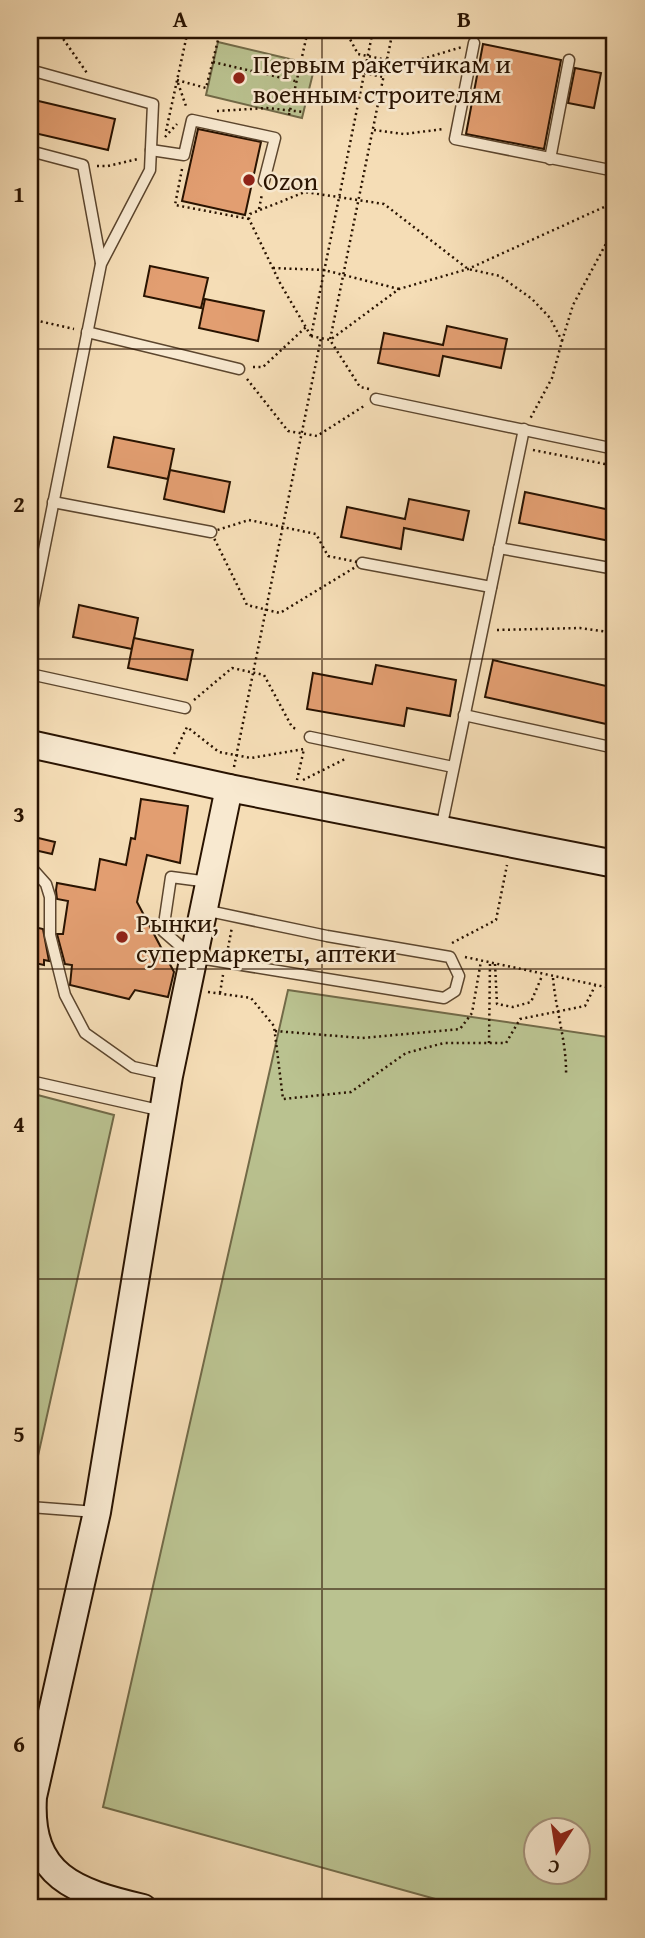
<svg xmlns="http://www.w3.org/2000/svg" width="645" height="1938" viewBox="0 0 645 1938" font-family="'Gentium Book Plus',serif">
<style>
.green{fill:#bac290;stroke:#726a48;stroke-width:2;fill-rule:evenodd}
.building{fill:#e29e71;stroke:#291301;stroke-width:2}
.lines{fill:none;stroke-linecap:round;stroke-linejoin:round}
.lane-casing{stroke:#5c462e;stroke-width:13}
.secondary-casing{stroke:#291301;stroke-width:30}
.path{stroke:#291301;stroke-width:2.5;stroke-dasharray:2 3.5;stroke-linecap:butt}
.lane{stroke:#f8e9d0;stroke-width:10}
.secondary{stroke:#f8e9d0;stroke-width:26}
.grid{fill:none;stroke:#291301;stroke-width:2;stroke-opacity:0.55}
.poi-dot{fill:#8f2418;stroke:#f8e9d0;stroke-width:2.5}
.labels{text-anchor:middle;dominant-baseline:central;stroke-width:5;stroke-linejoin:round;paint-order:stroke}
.poi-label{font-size:26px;fill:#291301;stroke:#f8e9d0;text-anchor:start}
.neatline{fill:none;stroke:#291301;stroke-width:2.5}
.grid-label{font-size:23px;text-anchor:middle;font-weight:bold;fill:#291301}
</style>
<rect width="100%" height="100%" fill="#f5ddb6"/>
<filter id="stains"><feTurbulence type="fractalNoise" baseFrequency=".00286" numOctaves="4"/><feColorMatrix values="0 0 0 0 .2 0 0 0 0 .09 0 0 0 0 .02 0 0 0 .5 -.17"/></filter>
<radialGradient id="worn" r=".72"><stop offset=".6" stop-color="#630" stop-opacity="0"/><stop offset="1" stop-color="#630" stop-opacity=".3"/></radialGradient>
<!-- green -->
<g class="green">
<path d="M218,42L315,65L302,118L206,95Z"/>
<path d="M288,990L615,1038V1908H468L103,1807ZM536,1829H578V1871H536Z"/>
<path d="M30,1093L114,1115L38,1456L30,1455Z"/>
</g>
<!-- building -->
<g class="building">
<path d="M483,44L561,60L544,149L466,134Z"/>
<path d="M575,68L601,73L594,108L568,103Z"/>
<path d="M30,99L115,119L108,150L30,132Z"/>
<path d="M198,129L261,142L245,215L182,201Z"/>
<path d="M150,266L208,278L201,308L144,296Z"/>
<path d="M205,299L264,311L258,341L199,328Z"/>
<path d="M447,326L507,339L501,368L443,356L439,376L378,363L384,333L443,345Z"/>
<path d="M114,437L174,449L168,479L108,467Z"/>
<path d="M170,470L230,482L224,512L164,499Z"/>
<path d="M525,492L615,511V542L519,523Z"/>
<path d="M409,499L469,511L463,540L404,528L401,549L341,537L347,507L405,519Z"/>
<path d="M79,605L138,618L132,649L73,637Z"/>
<path d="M134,638L193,650L187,680L128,668Z"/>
<path d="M493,660L615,688V726L485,697Z"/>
<path d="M376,665L456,680L450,716L407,708L404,726L307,709L313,673L372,684Z"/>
<path d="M141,799L188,806L180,863L147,855L137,902L174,972L168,997L135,990L129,999L70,985L72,965L65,964L57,934H63L68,901L57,899L56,890L57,883L95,890L100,859L126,865L131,838L135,839Z"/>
<path d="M30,836L55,842L52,854L30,849Z"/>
<path d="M30,926L43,929L49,961L44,960V965L30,962Z"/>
</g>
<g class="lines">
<defs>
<g id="lane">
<path d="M474,43L455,139L615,171"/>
<path d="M30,70L153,104L150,170L101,264L30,620"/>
<path d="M151,150L184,155L192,120L275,138L264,181"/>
<path d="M30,151L83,165L101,263"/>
<path d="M550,159L569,60"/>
<path d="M87,332L239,369"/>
<path d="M376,399L615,449"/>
<path d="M53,502L211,532"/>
<path d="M499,548L615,569"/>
<path d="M362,563L491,587"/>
<path d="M30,674L185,708"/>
<path d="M464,715L615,748"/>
<path d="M310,737L453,767"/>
<path d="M441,829L524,429"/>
<path d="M30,866L46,884L50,897V935L65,995L85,1033L133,1067L169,1075"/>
<path d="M204,910L327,936L450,957L459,976L455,991L444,998L193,957L163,931L171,877L209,882"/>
<path d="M30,1081L163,1111"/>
<path d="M30,1507L96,1512"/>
</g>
<g id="secondary">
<path d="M30,744L229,788L615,864"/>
<path d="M143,1908C76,1892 28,1877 33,1797L97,1512L169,1076L229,788"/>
</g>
</defs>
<!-- lane casing -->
<use href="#lane" class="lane-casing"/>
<!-- secondary casing -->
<use href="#secondary" class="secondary-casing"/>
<!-- path -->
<g class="path">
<path d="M57,30L87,73"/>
<path d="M345,30L358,54L387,60"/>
<path d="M483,36L491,30"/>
<path d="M213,62L295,81"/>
<path d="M385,70L462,47"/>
<path d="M364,73L383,77"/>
<path d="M177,80L206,88L218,40L216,30"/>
<path d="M178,83L187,109"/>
<path d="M217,111L267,108L304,112"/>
<path d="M289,115L308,30"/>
<path d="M374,130L404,134L444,129"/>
<path d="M166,131L188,30"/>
<path d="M165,137L177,124"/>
<path d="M97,166H108L138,159"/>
<path d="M182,169L175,205L249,219"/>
<path d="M259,209L262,194"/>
<path d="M273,268L324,270L399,289"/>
<path d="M30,319L74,329"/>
<path d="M311,336L280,283L249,219L250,214L305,192L384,204L468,269L500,276L532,299L550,318L562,341L552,378L530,419"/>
<path d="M311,336L330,340L399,289L468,269L615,202"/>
<path d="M311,336L373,30"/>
<path d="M562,341L573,305L615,227"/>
<path d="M253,367H263L306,327"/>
<path d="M247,379L288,431L317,436L364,406"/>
<path d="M369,389L360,387L330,340L393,30"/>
<path d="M533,450L615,466"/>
<path d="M249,520L316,534L328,556L362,563L280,613L247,605L211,532Z"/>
<path d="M497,630L580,628L615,633"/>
<path d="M30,655L34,633"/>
<path d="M194,700L232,668L264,675L292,727L298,730"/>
<path d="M174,754L187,727L219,752L251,758L304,749L297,780"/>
<path d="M234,767L321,338"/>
<path d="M303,780L347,758"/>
<path d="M452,943L496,920L507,865"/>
<path d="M228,948L232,927"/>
<path d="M465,957L615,989"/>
<path d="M495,964L497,1004L513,1007L531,1002L542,976"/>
<path d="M553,978C556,1012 567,1043 566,1076"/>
<path d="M208,992L251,998L274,1026L283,1099L351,1092L406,1053L444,1043H506L520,1019L585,1006L595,986"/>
<path d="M220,993L223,975"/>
<path d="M275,1031L362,1038L460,1029L472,1013L481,961"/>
<path d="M489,1043L490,963"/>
</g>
<!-- lane -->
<use href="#lane" class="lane"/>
<!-- secondary -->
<use href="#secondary" class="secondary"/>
</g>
<!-- grid -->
<path class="grid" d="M322,30V1908M30,349H615M30,659H615M30,969H615M30,1279H615M30,1589H615"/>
<!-- markers -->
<g class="poi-dot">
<circle cx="239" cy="78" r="7"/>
<circle cx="249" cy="180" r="7"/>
<circle cx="122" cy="937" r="7"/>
</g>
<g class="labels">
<!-- poi labels -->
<g class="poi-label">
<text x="253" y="63">Первым ракетчикам и<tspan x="253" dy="30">военным строителям</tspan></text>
<text x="263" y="180">Ozon</text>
<text x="136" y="922">Рынки,<tspan x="136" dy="30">супермаркеты, аптеки</tspan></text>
</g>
</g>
<!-- margin -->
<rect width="645" height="1938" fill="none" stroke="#f5ddb6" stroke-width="77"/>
<!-- north arrow -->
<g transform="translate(557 1851) rotate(192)"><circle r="33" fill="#f8e9d0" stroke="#a5937d" stroke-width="2"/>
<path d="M0-5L12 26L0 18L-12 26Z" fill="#8f2418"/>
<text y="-10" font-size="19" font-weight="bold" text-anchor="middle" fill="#291301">С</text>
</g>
<rect x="38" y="38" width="568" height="1861" class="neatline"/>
<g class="grid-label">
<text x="180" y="27">A</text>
<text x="464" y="27">B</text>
<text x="19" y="202">1</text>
<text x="19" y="512">2</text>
<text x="19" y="822">3</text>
<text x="19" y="1132">4</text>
<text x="19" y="1442">5</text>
<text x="19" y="1752">6</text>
</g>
<rect width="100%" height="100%" filter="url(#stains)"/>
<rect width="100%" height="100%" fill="url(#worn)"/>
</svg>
